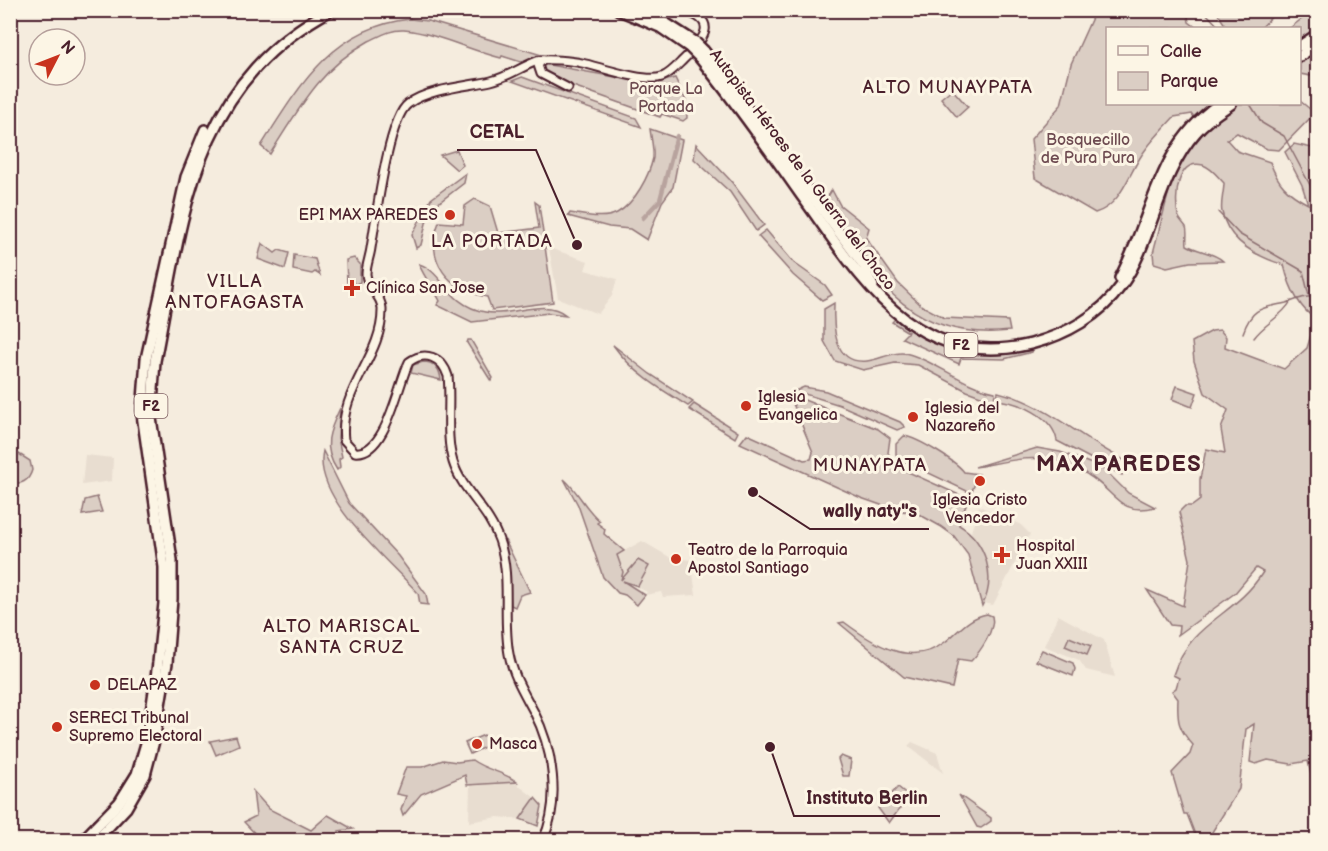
<svg xmlns="http://www.w3.org/2000/svg" width="1328" height="851" viewBox="0 0 1328 851" font-family="'Balsamiq Sans',sans-serif">
<style>
.built{fill:#e8ddd0}
.green{fill:#dbcec4;stroke:#927678;stroke-width:1.5}
.lines{fill:none;stroke-linecap:round;stroke-linejoin:round}
.stream{stroke:#8c6e70;stroke-width:1.5}
.canal{stroke:#b8a39e;stroke-width:4.5}
.secondary-casing{stroke:#4a1f2b;stroke-width:11}
.motorway-casing{stroke:#4a1f2b;stroke-width:14}
.secondary{stroke:#fcf5e5;stroke-width:7}
.motorway{stroke:#fcf5e5;stroke-width:9}
.motorway-bridge-casing{stroke:#4a1f2b;stroke-width:14;stroke-linecap:butt}
.motorway-bridge{stroke:#fcf5e5;stroke-width:9}
.poi-dot{fill:#c8321e;stroke:#fcf5e5;stroke-width:2}
.labels{text-anchor:middle;dominant-baseline:central;stroke-width:6;stroke-linejoin:round;paint-order:stroke}
.shield{fill:#fcf5e5;stroke:#7f5f63;stroke-width:1.5}
.shield-label{font-size:15px;font-weight:bold;fill:#4a1f2b}
.park-label{font-size:16px;fill:#6e4b51;stroke:#fcf5e5}
.street-label{font-size:16px;fill:#4a1f2b;stroke:#fcf5e5}
.poi-label{font-size:16px;fill:#4a1f2b;stroke:#fcf5e5;text-anchor:start}
.neighbourhood-label{font-size:18px;letter-spacing:1.5px;fill:#4a1f2b;stroke:#fcf5e5}
.district-label{font-size:22px;font-weight:bold;letter-spacing:1.5px;fill:#4a1f2b;stroke:#fcf5e5}
.leader{fill:none;stroke:#4a1f2b;stroke-width:2}
.callout-dot{fill:#4a1f2b;stroke:#fcf5e5;stroke-width:2}
.callout-label{font-size:18px;text-anchor:middle;font-weight:bold;fill:#4a1f2b;stroke:#fcf5e5;stroke-width:6;stroke-linejoin:round;paint-order:stroke}
</style>
<rect width="100%" height="100%" fill="#f5ecde"/>
<filter id="ink" filterUnits="userSpaceOnUse"><feTurbulence type="fractalNoise" baseFrequency=".0167" numOctaves="2"/><feDisplacementMap in="SourceGraphic" scale="12" xChannelSelector="R" yChannelSelector="G"/><feConvolveMatrix kernelMatrix="1 2 1 2 8 2 1 2 1" color-interpolation-filters="sRGB"/></filter>
<g filter="url(#ink)">
<!-- built -->
<g class="built">
<path d="M549,248L588,261L585,270L617,279L612,296L598,314L558,298Z"/>
<path d="M85,455L113,458L112,481L82,485Z"/>
<path d="M979,506L1020,524L1030,534L993,605L984,603L988,584L985,557L971,532Z"/>
<path d="M642,541L671,558L691,560L696,595L663,597L661,592L645,595L647,592L620,578L617,555Z"/>
<path d="M1058,615L1104,640L1115,677L1086,670L1079,660L1044,646Z"/>
<path d="M912,742L937,753L943,773L908,746Z"/>
<path d="M514,782L535,798L520,819L498,817L469,822L470,785Z"/>
</g>
<!-- green -->
<g class="green">
<path d="M1095,11H1187L1189,22L1197,28H1108V104H1300V101L1315,113L1279,150L1267,149L1237,133L1227,140L1237,151L1270,162C1278,184 1287,193 1308,204L1302,185L1285,152L1294,144L1317,149V320C1298,308 1289,286 1284,265C1258,257 1228,242 1222,212C1220,204 1224,192 1224,183C1218,177 1212,168 1203,165C1177,158 1174,198 1178,215C1179,220 1183,222 1186,227C1188,231 1186,239 1187,245C1198,252 1214,252 1223,261L1190,262L1167,267L1154,263L1153,253L1171,183L1181,159L1204,132L1192,114L1174,117C1165,127 1155,137 1146,149C1129,170 1123,205 1095,213L1035,178L1031,139L1061,105L1071,64Z"/>
<path d="M1216,11H1277L1261,28H1227Z"/>
<path d="M1312,11H1317V77L1300,74V28H1290Z"/>
<path d="M410,19L428,21L545,56L524,63L502,56L501,58C469,50 436,33 404,30C391,29 380,36 369,41C321,67 299,109 270,154L261,146C299,86 333,27 410,19Z"/>
<path d="M544,64L653,84L675,78L686,101L687,118L683,121L662,114L660,117L573,86L546,73L542,67Z"/>
<path d="M522,77L636,118L641,127L512,81Z"/>
<path d="M952,89L968,107L957,117L941,98Z"/>
<path d="M650,129L682,140L673,187L662,202L647,240L630,229L609,227L568,216L570,213C585,215 604,220 617,213C635,203 649,176 653,158C654,149 651,138 650,129Z"/>
<path d="M696,144L731,181L764,225L756,231L730,192L694,159Z"/>
<path d="M457,150L463,165L457,170L440,155Z"/>
<path d="M466,173L464,183L432,208L427,219L421,245L416,248L412,235L431,199Z"/>
<path d="M832,190L840,205L869,228L866,238L898,283L922,306L945,318L1008,321L1010,331C910,342 873,277 824,205L830,201L828,196Z"/>
<path d="M475,199L490,206L498,233L539,228L535,202L539,205L553,302L492,310L487,297C449,290 424,262 439,222L463,224L465,206Z"/>
<path d="M766,230L794,263L825,285L832,295L822,300L793,275L758,236Z"/>
<path d="M262,243L275,253L279,250L289,253L285,269L258,259Z"/>
<path d="M294,255L315,259L320,275L315,272L312,274L293,270Z"/>
<path d="M354,258L360,264V282L354,285L353,281L347,282L346,260Z"/>
<path d="M419,264C443,271 447,305 485,312C510,318 544,297 566,315L549,313L472,322L437,305L440,301C435,290 424,278 419,264Z"/>
<path d="M834,303C833,326 833,365 867,361C882,359 896,349 912,355C941,365 964,386 995,392L994,401L967,391L918,365L895,363L863,370L835,361L824,341V309Z"/>
<path d="M895,319C941,350 978,357 1033,349L1032,352L1004,359L961,358L959,364L902,338L908,332L892,322Z"/>
<path d="M1220,330L1226,337L1225,347L1284,369L1307,348L1311,335L1317,333L1318,808L1308,761L1291,764L1268,760L1256,764L1250,762L1254,724L1246,729L1239,789L1212,832L1211,840H1197L1187,814H1184L1172,773L1190,754L1193,745C1178,729 1177,720 1178,699L1172,691L1176,688L1179,678L1173,675C1191,620 1235,617 1263,572L1256,568L1235,593L1178,635L1179,626L1170,625L1147,590L1183,606L1190,560L1179,512L1185,506H1192L1200,500V479L1206,449L1225,453L1221,429L1228,410L1205,393L1194,361L1192,342L1212,331Z"/>
<path d="M468,340H471L493,378L491,381L467,343Z"/>
<path d="M613,345L650,374L693,402L688,406C660,389 633,373 613,345Z"/>
<path d="M423,362C435,362 440,369 441,380L411,373L413,365Z"/>
<path d="M1177,386L1197,393L1192,407L1172,399Z"/>
<path d="M804,387L826,391L900,422L905,427L897,430L840,405L795,391Z"/>
<path d="M998,392C1046,403 1083,441 1128,462V466L1122,475L1061,443L1057,441C1053,416 1019,402 996,400Z"/>
<path d="M789,394L878,429L890,438L888,453L897,467L968,499L959,525C986,541 997,578 982,606L968,555L954,536L940,526L915,512L898,511L861,498L740,443L747,434L804,460L811,459L813,452Z"/>
<path d="M694,404L738,432L735,438L689,409Z"/>
<path d="M340,408L338,438L342,457L339,459L340,467L337,470C322,447 329,431 340,408Z"/>
<path d="M904,436C918,438 957,462 964,472L979,474L971,493L899,459L896,454V444Z"/>
<path d="M1037,448L1060,452L1092,464L1105,470L1128,493L1155,507C1119,517 1114,490 1088,475C1078,468 1065,464 1054,461C1029,454 1000,463 975,467Z"/>
<path d="M323,451L349,503L398,556L426,594L428,605L420,604L418,593C389,561 312,498 323,451Z"/>
<path d="M19,454L30,461L32,470C29,481 21,486 10,481L11,456Z"/>
<path d="M564,479C579,492 585,509 600,521L597,523L605,529L604,534L624,551L617,555L623,572L621,580L638,560L649,566L638,586L623,581L645,595L637,605L625,595L618,593L603,577L578,505Z"/>
<path d="M97,497L102,512L82,515L85,500Z"/>
<path d="M505,540L530,592L520,595L515,607L511,605Z"/>
<path d="M987,614L992,616C996,629 980,652 971,661L958,659L952,688L904,677L839,623L844,622C872,643 911,669 945,642C959,631 969,617 987,614Z"/>
<path d="M1069,637L1091,646L1087,655L1065,646Z"/>
<path d="M1042,650L1073,663L1075,669L1073,676L1036,661Z"/>
<path d="M484,735L489,745L470,754L465,743Z"/>
<path d="M236,736L239,745L216,755L210,741Z"/>
<path d="M841,756L851,760L849,776H843L838,759Z"/>
<path d="M443,760L457,762L472,760C487,771 503,771 517,782L467,785L465,775L421,794L403,816L401,810L406,796L396,794L406,767H422Z"/>
<path d="M898,787L909,796L889,823L878,808Z"/>
<path d="M253,791L269,809L311,830L328,815L353,829L339,831V840H261L244,822L256,816Z"/>
<path d="M959,795L991,818V821L981,828L977,827Z"/>
<path d="M535,798L542,806L538,826L520,819Z"/>
</g>
<g class="lines">
<!-- stream -->
<g class="stream">
<path d="M1203,10L1220,28"/>
<path d="M1250,104L1262,123L1284,136L1318,200"/>
<path d="M1218,212L1239,234L1303,271L1309,296"/>
<path d="M1243,333C1252,307 1262,308 1286,303C1298,300 1305,294 1318,299"/>
<path d="M1254,338C1265,323 1282,317 1291,301"/>
</g>
<!-- canal -->
<path class="canal" d="M643,218L660,200L677,136"/>
<defs>
<g id="secondary">
<path d="M543,60L538,65L541,74L568,88"/>
<path d="M543,840C561,801 553,749 534,712C524,693 513,676 509,654C502,616 512,577 499,540C489,510 462,491 453,462C445,435 451,403 448,376C442,357 425,350 409,362C398,384 386,456 355,452L344,440C338,390 382,357 382,311C383,296 367,289 366,274C366,266 370,256 371,248C376,219 388,119 408,104C427,89 468,86 491,81C508,77 521,67 537,61C545,58 573,61 582,63C600,67 645,83 662,77C670,74 676,67 683,60C706,38 721,18 677,10"/>
</g>
<g id="motorway">
<path d="M619,10L660,27L689,47"/>
<path d="M645,10L695,42"/>
<path d="M1300,46L1318,34"/>
<path d="M704,51L864,266L873,286"/>
<path d="M1300,56L1318,44"/>
<path d="M699,57C736,102 770,151 804,199C862,279 915,372 1031,344C1065,335 1100,316 1121,286C1154,239 1157,176 1196,132C1206,120 1219,112 1231,104"/>
<path d="M1120,278C1154,214 1156,149 1219,104"/>
<path d="M83,840L119,803L137,774L147,740L158,663L164,603V567L142,414L146,359L186,177L205,130"/>
<path d="M96,840L126,808L145,775L154,741L167,663L172,599V560L151,418L155,361C183,220 189,86 331,10"/>
</g>
</defs>
<!-- secondary casing -->
<use href="#secondary" class="secondary-casing"/>
<!-- motorway casing -->
<use href="#motorway" class="motorway-casing"/>
<!-- secondary -->
<use href="#secondary" class="secondary"/>
<!-- motorway -->
<use href="#motorway" class="motorway"/>
<defs>
<g id="motorway-bridge">
<path d="M695,42L704,51"/>
<path d="M689,47L699,57"/>
</g>
</defs>
<!-- motorway-bridge casing -->
<use href="#motorway-bridge" class="motorway-bridge-casing"/>
<!-- motorway-bridge -->
<use href="#motorway-bridge" class="motorway-bridge"/>
</g>
</g>
<!-- markers -->
<g class="poi-dot">
<circle cx="450" cy="215" r="6"/>
<path d="M349 279h6v6h6v6h-6v6h-6v-6h-6v-6h6z"/>
<circle cx="746" cy="406" r="6"/>
<circle cx="913" cy="417" r="6"/>
<circle cx="980" cy="481" r="6"/>
<path d="M999 546h6v6h6v6h-6v6h-6v-6h-6v-6h6z"/>
<circle cx="676" cy="559" r="6"/>
<circle cx="95" cy="685" r="6"/>
<circle cx="57" cy="727" r="6"/>
<circle cx="477" cy="744" r="6"/>
</g>
<g class="labels">
<!-- shield labels -->
<g class="shield">
<rect x="944.5" y="333" width="33" height="24" rx="4.5"/>
<rect x="134.5" y="394" width="33" height="24" rx="4.5"/>
</g>
<g class="shield-label">
<text x="961" y="345">F2</text>
<text x="151" y="406">F2</text>
</g>
<!-- park labels -->
<g class="park-label">
<text x="666" y="89">Parque La<tspan x="666" dy="18">Portada</tspan></text>
<text x="1088" y="140">Bosquecillo<tspan x="1088" dy="18">de Pura Pura</tspan></text>
</g>
<!-- street labels -->
<g class="street-label">
<text transform="translate(802 170) rotate(53)">Autopista Héroes de la Guerra del Chaco</text>
</g>
<!-- poi labels -->
<g class="poi-label">
<text x="438" y="215" text-anchor="end">EPI MAX PAREDES</text>
<text x="366" y="288">Clínica San Jose</text>
<text x="758" y="397">Iglesia<tspan x="758" dy="18">Evangelica</tspan></text>
<text x="925" y="408">Iglesia del<tspan x="925" dy="18">Nazareño</tspan></text>
<text x="980" y="500" text-anchor="middle">Iglesia Cristo<tspan x="980" dy="18">Vencedor</tspan></text>
<text x="1016" y="546">Hospital<tspan x="1016" dy="18">Juan XXIII</tspan></text>
<text x="688" y="550">Teatro de la Parroquia<tspan x="688" dy="18">Apostol Santiago</tspan></text>
<text x="107" y="685">DELAPAZ</text>
<text x="69" y="718">SERECI Tribunal<tspan x="69" dy="18">Supremo Electoral</tspan></text>
<text x="489" y="744">Masca</text>
</g>
<!-- neighbourhood labels -->
<g class="neighbourhood-label">
<text x="948" y="87">ALTO MUNAYPATA</text>
<text x="492" y="241">LA PORTADA</text>
<text x="235" y="281">VILLA<tspan x="235" dy="21">ANTOFAGASTA</tspan></text>
<text x="870" y="465">MUNAYPATA</text>
<text x="342" y="626">ALTO MARISCAL<tspan x="342" dy="21">SANTA CRUZ</tspan></text>
</g>
<!-- district labels -->
<g class="district-label">
<text x="1119" y="464">MAX PAREDES</text>
</g>
</g>
<!-- callouts -->
<path class="leader" d="M577 245L536 150H457M753 492L810 529H929M770 747L794 816H940"/>
<g class="callout-dot">
<circle cx="577" cy="245" r="6"/>
<circle cx="753" cy="492" r="6"/>
<circle cx="770" cy="747" r="6"/>
</g>
<g class="callout-label">
<text x="497" y="138">CETAL</text>
<text x="870" y="517">wally naty"s</text>
<text x="867" y="804">Instituto Berlin</text>
</g>
<!-- margin -->
<rect width="1328" height="851" fill="none" stroke="#fcf5e5" stroke-width="36"/>
<rect x="18" y="18" width="1292" height="815" fill="none" stroke="#4a1f2b" stroke-width="2" filter="url(#ink)"/>
<!-- legend -->
<rect x="1106" y="27" width="195" height="78" fill="#fcf5e5" stroke="#b59f9b" stroke-width="1.5"/>
<rect x="1118" y="46" width="30" height="9" fill="#fcf5e5" stroke="#b59f9b" stroke-width="1.5"/>
<text x="1160" y="57" font-size="18" fill="#4a1f2b">Calle</text>
<rect x="1118" y="72" width="30" height="18" fill="#dbcec4" stroke="#b59f9b" stroke-width="1.5"/>
<text x="1160" y="87" font-size="18" fill="#4a1f2b">Parque</text>
<!-- north arrow -->
<g transform="translate(57 57) rotate(48)"><circle r="28" fill="#fcf5e5" stroke="#b59f9b" stroke-width="1.5"/>
<path d="M0-4.5L10 22L0 15L-10 22Z" fill="#c8321e"/>
<text y="-9" font-size="16" font-weight="bold" text-anchor="middle" fill="#4a1f2b">N</text>
</g>
</svg>
